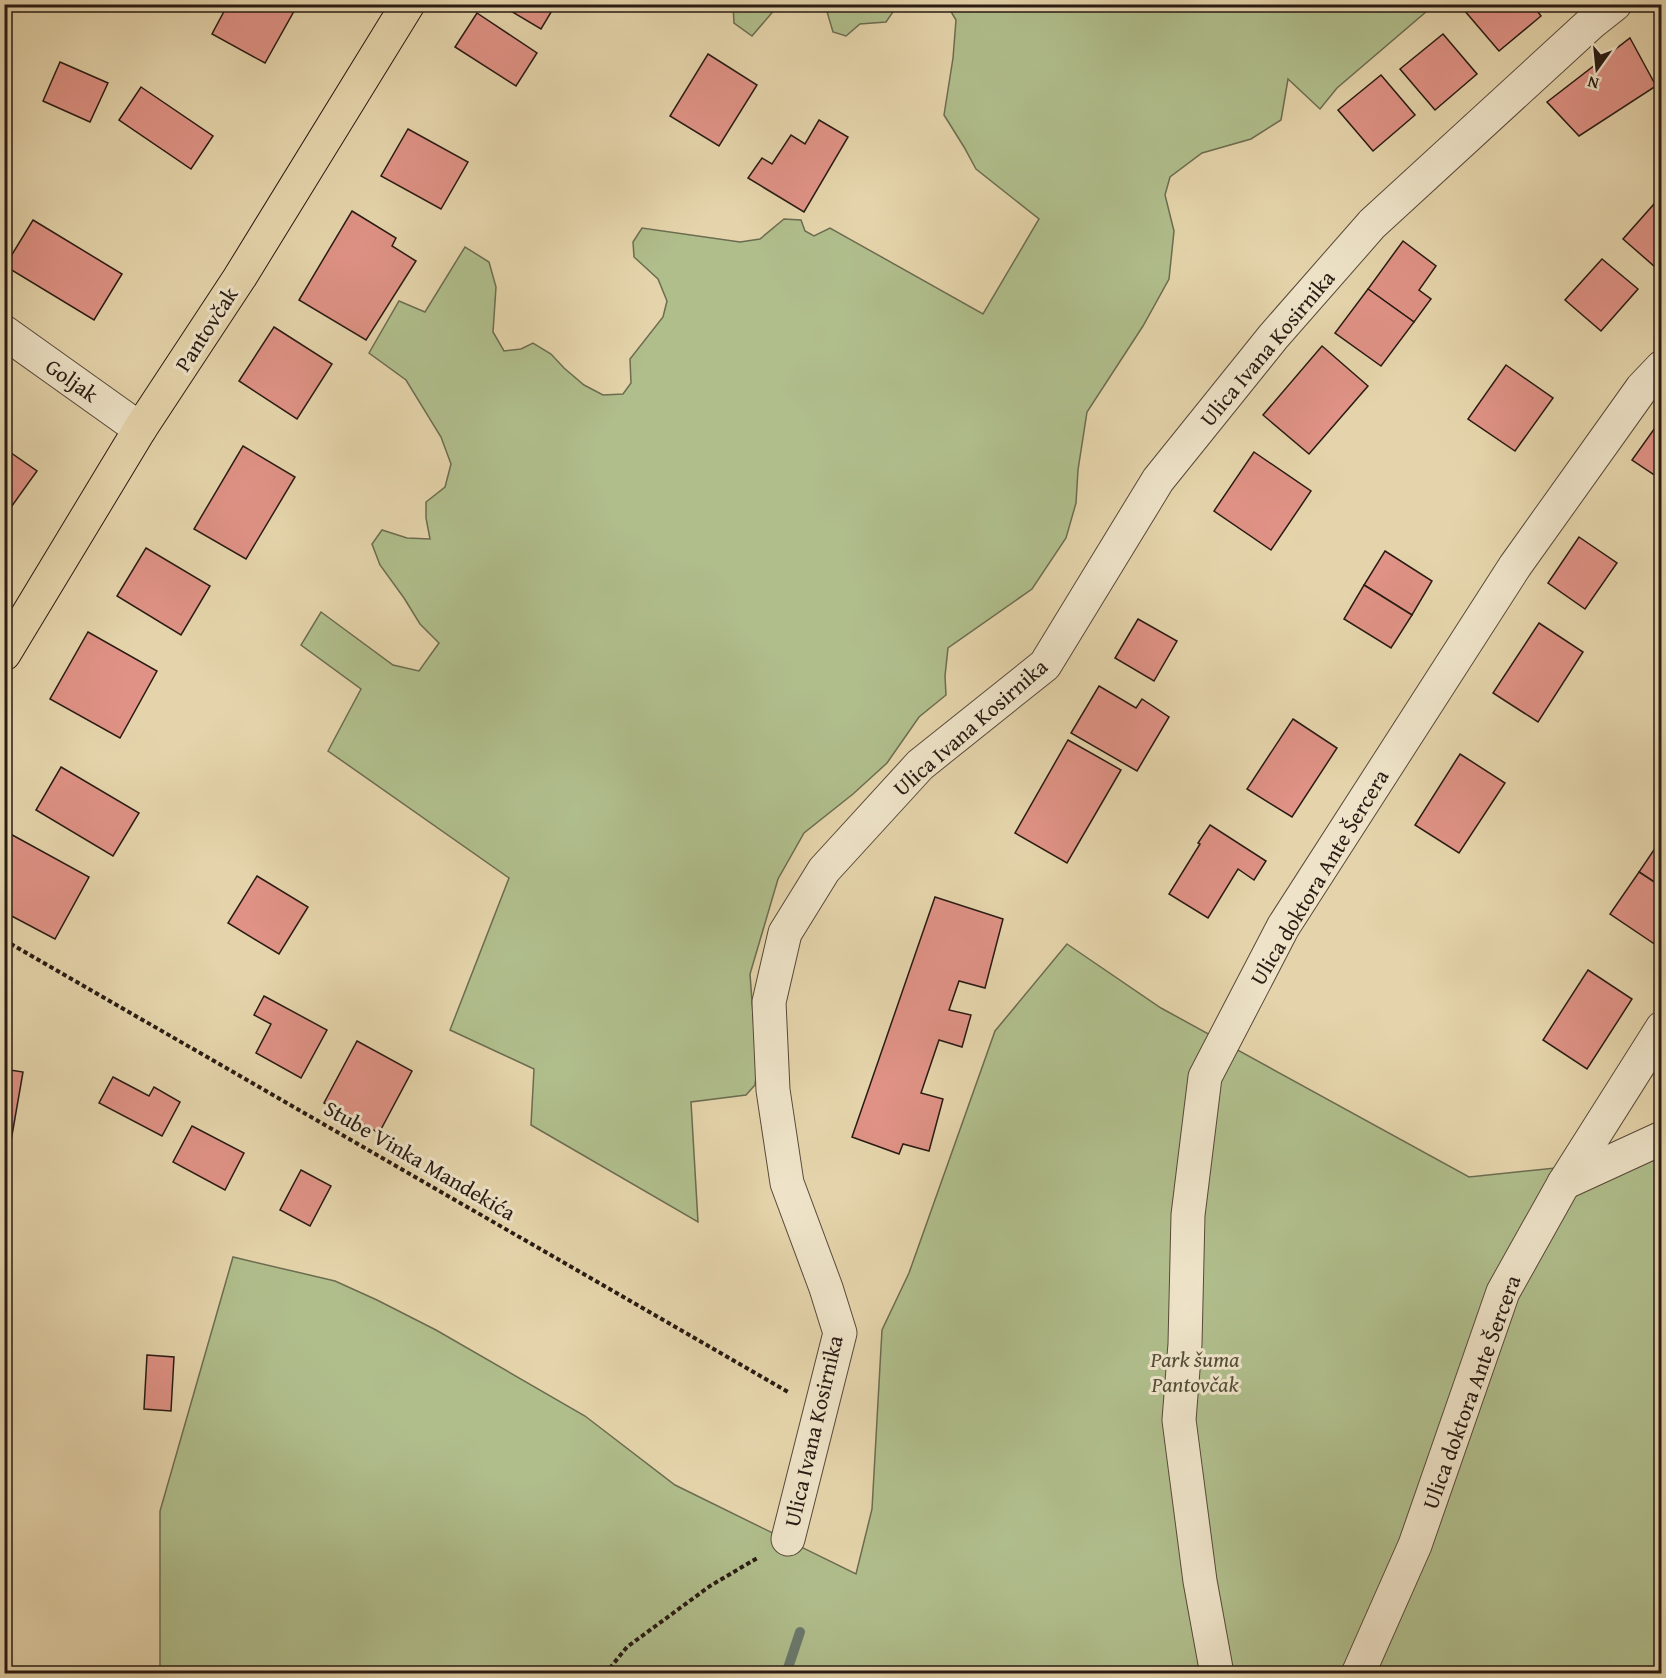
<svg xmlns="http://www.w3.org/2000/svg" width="1666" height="1678" viewBox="0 0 1666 1678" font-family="'Gentium Book Plus',serif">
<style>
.green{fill:#b0be8c;stroke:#6c6c50;stroke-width:1.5}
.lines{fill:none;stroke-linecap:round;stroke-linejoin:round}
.stream{stroke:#6a796d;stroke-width:10}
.building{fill:#df9285;stroke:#291b13;stroke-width:1.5}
.minor-casing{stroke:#584939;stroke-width:35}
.major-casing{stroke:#291b13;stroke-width:35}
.path{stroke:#291b13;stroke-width:4;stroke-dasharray:4.5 3;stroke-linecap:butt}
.minor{stroke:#eee3c8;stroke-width:33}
.major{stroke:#e5d4ab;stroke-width:33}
.labels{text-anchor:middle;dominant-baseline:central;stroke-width:6;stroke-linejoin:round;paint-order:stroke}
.street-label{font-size:22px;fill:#291b13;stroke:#eee3c8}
.park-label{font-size:22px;font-style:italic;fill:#524c37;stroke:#eee3c8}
</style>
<rect width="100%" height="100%" fill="#e5d4ab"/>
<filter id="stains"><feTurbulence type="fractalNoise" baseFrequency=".00333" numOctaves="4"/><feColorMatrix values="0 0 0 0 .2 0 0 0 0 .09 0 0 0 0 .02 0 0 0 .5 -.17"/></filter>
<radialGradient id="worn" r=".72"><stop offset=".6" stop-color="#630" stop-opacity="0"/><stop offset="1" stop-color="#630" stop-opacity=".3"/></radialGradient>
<!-- green -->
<g class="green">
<path d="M733,5V4L794,5L776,8L752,36L734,23Z"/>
<path d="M825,5L895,4L896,5L895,9L886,22L860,24L846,36L833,32Z"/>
<path d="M947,5H1434L1337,88L1320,109L1288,79L1281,120L1251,139L1202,153L1170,177L1165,195L1174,231L1169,279L1143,326L1087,412L1078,470L1076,503L1066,538L1032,589L948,648L945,676L946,695L919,717L887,763L853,794L804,833L778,879L750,974L757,1069L755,1085L746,1095L691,1102L698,1222L531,1125L534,1069L450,1030L509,878L328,751L361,689L301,645L321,612L393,665L419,671L439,643L420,624L404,598L380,565L372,544L382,530L407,538L430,539L426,518V502L445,487L451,464L441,437L406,380L369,353L399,301L425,312L465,247L489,262L496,287L493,332L504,351L521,349L533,343L551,354L564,368L584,385L603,395L623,394L631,383L630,359L663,317L667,301L658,279L634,257L633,242L642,228L740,242L760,239L784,219L801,220L805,231L814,236L830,228L983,314L1039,219L976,169L964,147L944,115L953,58L956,20Z"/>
<path d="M1067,944L1161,1008L1469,1177L1653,1158L1661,1174V1673L160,1674V1511L233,1257L335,1281L377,1300L436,1330L585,1416L675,1485L856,1574L872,1509L882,1330L909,1273L995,1031Z"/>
</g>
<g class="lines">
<!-- stream -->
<path class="stream" d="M786,1674L800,1632"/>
</g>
<!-- building -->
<g class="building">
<path d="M228,4H298L265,63L212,34Z"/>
<path d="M499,4H556L541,29Z"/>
<path d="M1471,4H1532L1541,16L1499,51L1464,10Z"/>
<path d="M477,13L537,53L516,86L455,47Z"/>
<path d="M1443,34L1477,74L1435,110L1400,69Z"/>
<path d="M1630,38L1656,86L1579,136L1547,102Z"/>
<path d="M708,54L757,85L719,146L670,116Z"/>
<path d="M60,62L108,83L90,122L43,101Z"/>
<path d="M1381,75L1415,115L1373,151L1338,110Z"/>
<path d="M141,87L213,136L191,169L119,120Z"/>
<path d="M819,120L848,137L804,212L748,178L762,158L772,164L791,135L805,144Z"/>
<path d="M408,129L468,162L441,209L381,176Z"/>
<path d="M1662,195V273L1623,239Z"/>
<path d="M352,211L396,238L392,246L416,261L366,340L299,300Z"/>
<path d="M33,220L122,274L94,320L5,266Z"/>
<path d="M1403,241L1436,266L1419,290L1431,299L1414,322L1368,289Z"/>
<path d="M1602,259L1638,289L1601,331L1565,300Z"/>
<path d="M1368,289L1414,322L1381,366L1335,333Z"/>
<path d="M274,327L332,364L297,419L239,381Z"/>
<path d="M1322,346L1368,386L1309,454L1263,415Z"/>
<path d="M1506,365L1553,398L1515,451L1468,419Z"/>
<path d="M1662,418V480L1632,460Z"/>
<path d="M243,446L295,477L246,559L194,529Z"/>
<path d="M4,448L37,471L4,517Z"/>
<path d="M1254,452L1311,491L1271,550L1214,511Z"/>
<path d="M1579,537L1617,563L1585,609L1548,583Z"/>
<path d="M146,548L210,586L181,635L117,596Z"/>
<path d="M1385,551L1432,581L1412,615L1364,585Z"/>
<path d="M1364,585L1412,615L1391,648L1344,619Z"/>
<path d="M1138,619L1177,641L1154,681L1115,658Z"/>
<path d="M1539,623L1583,652L1538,722L1493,693Z"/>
<path d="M88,632L157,671L120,738L50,699Z"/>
<path d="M1099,686L1136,708L1142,699L1169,717L1137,771L1071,733Z"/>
<path d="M1293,719L1337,748L1292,817L1247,789Z"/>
<path d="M1068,740L1121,770L1067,863L1015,833Z"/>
<path d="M1460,754L1505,783L1459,853L1415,825Z"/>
<path d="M61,767L139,813L113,856L36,810Z"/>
<path d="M1210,825L1266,861L1254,880L1238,869L1208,918L1169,894L1200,844L1198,843Z"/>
<path d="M5,831L89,877L55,939L4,912Z"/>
<path d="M1662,838V887L1639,872Z"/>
<path d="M1639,872L1662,887V937L1656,945L1610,914Z"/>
<path d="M257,876L308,907L279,954L228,923Z"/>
<path d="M935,897L1003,919L985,988L959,981L949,1010L971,1015L962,1047L939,1040L921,1093L943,1099L929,1151L903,1144L899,1154L852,1137Z"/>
<path d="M1588,970L1632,999L1587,1069L1543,1040Z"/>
<path d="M264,996L327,1030L301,1078L256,1053L271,1024L254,1015Z"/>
<path d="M357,1041L412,1071L379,1133L324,1103Z"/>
<path d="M4,1069L23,1072L7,1164L4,1163Z"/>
<path d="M113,1077L149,1096L154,1087L180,1102L162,1136L99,1103Z"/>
<path d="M192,1126L244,1153L225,1190L173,1162Z"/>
<path d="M301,1170L331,1186L310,1226L280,1210Z"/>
<path d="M147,1355L174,1357L171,1411L144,1409Z"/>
</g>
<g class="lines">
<defs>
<g id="minor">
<path d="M4,332L140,429"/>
<path d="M1564,1183L1662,1138"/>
<path d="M788,1539L840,1333L826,1288L787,1183L773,1090L769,1002L785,933L824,870L920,765L1045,665L1158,480L1273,337L1372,224L1591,23L1615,4"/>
<path d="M1217,1674L1200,1581L1179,1420L1185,1344L1188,1215L1205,1077L1283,927L1515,566L1642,388L1662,367"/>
<path d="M1358,1674L1415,1545L1503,1292L1564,1183L1662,1028"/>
</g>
<path id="major" d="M4,654L140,429L240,277L408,4"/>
</defs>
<!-- minor casing -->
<use href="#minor" class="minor-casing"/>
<!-- major casing -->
<use href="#major" class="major-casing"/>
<!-- path -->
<g class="path">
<path d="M4,940L790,1393"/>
<path d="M605,1674L627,1647L710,1586L759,1557"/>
</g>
<!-- minor -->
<use href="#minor" class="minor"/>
<!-- major -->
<use href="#major" class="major"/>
</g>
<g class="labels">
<!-- street labels -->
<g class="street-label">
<text transform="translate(206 329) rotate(-57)">Pantovčak</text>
<text transform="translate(1267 348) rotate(-50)">Ulica Ivana Kosirnika</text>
<text transform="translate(72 380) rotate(35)">Goljak</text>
<text transform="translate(970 727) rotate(-41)">Ulica Ivana Kosirnika</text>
<text transform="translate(1319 877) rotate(-59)">Ulica doktora Ante Šercera</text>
<text transform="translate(420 1160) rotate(30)">Stube Vinka Mandekića</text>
<text transform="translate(1471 1392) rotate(-70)">Ulica doktora Ante Šercera</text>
<text transform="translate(813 1431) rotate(-77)">Ulica Ivana Kosirnika</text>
</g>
<!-- park labels -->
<g class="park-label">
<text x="1195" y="1359">Park šuma<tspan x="1195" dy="25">Pantovčak</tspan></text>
</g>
</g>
<!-- margin -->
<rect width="1666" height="1678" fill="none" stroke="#e5d4ab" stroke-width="24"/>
<rect x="6" y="6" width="1654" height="1666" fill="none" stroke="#291b13" stroke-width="3"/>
<rect x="12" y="12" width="1642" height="1654" fill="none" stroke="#291b13" stroke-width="1.5"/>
<!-- north arrow -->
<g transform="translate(1597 69) rotate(195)" stroke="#eee3c8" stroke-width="4.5" paint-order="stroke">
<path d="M0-4.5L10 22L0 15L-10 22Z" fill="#291b13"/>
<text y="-9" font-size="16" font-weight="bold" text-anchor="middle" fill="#291b13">N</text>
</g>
<rect width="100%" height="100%" filter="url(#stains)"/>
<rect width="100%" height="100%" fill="url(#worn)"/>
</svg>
